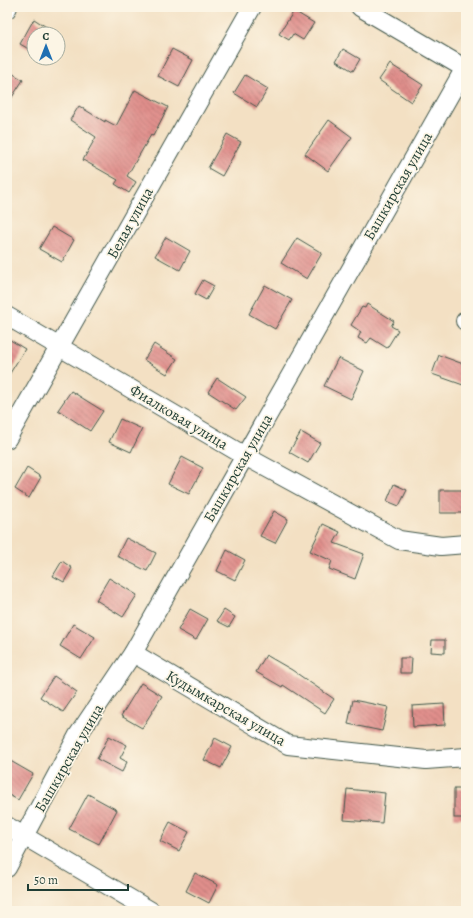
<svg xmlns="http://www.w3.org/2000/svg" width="473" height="918" viewBox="0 0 473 918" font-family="Alegreya,serif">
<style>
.building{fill:url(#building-back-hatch)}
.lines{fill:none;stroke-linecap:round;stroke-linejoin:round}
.minor-casing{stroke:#3f5549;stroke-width:20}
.minor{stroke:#fff;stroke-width:18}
.labels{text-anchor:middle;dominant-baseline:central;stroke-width:3.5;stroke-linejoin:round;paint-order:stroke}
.street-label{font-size:15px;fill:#1f3d34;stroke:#fcf5e5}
</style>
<defs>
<pattern id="building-back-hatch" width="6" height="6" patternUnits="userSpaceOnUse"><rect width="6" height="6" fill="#e08e8b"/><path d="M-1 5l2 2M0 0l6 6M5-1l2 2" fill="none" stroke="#b57572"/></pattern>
</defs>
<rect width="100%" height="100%" fill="#fcf5e5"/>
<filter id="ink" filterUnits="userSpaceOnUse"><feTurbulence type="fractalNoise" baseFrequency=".025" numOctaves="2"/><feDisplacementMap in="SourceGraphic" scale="8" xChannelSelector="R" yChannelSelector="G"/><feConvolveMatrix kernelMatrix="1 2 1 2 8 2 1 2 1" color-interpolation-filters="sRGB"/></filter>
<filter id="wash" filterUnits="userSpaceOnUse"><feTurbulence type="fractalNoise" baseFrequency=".012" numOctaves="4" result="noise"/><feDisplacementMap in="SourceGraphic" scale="16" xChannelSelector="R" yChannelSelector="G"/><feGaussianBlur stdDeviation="0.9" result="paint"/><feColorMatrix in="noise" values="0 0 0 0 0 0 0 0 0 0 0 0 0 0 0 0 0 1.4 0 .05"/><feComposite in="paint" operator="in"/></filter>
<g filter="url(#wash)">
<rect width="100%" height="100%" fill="#f3e0c3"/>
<g id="blocks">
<!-- building -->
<g class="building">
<path d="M294,11L314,23L303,40L293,34L289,40L279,34Z"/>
<path d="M34,19L57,34H34V52L20,44Z"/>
<path d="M172,49L193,60L179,87L158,76Z"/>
<path d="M343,49L360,59L353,71L336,61Z"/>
<path d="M390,64L423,85L411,102L379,80Z"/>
<path d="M7,70L23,80L7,105Z"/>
<path d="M245,75L268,89L257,107L234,93Z"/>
<path d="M135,90L168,107L153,136L151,135L127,176L136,182L129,193L115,184L118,180L83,160L96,137L70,120L79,106L105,122V120L116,126Z"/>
<path d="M329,120L352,137L328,171L305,154Z"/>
<path d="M227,134L241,142L222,176L208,168Z"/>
<path d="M52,227L74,240L62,262L39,249Z"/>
<path d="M166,237L190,251L180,270L155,256Z"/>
<path d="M297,238L322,253L307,279L281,263Z"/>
<path d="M203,280L214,286L206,300L195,294Z"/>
<path d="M265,285L292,300L275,329L249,314Z"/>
<path d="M367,304L394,321L391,326L398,330L387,348L371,338L367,343L358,338L361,332L351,325L362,307L365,308Z"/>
<path d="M7,338L25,349L7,378Z"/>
<path d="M154,344L177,359L167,374L144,360Z"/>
<path d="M439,355L466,365V386L432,374Z"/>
<path d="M338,358L364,371L351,399L324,386Z"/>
<path d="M217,378L246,397L236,410L208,392Z"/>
<path d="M71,391L103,411L90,431L58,410Z"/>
<path d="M120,419L142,429L131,452L109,442Z"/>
<path d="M301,432L320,443L308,463L289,452Z"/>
<path d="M182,457L203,468L189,494L168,484Z"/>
<path d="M27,468L41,477L29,498L15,489Z"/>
<path d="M394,484L407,490L399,506L387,501Z"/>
<rect x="440" y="490" width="26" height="23"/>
<path d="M274,511L288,519L275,543L260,536Z"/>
<path d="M323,524L340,532L334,543L364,554L355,579L329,569L332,561L310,551Z"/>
<path d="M126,538L156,553L147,571L117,556Z"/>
<path d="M227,550L245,560L235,580L217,571Z"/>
<path d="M62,561L72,568L64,582L53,576Z"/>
<path d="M109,578L137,595L123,617L96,600Z"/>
<path d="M190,609L208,619L196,640L178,630Z"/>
<path d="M224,610L235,617L229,627L217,621Z"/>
<path d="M73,624L95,637L81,659L60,646Z"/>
<path d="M432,640H445V653L431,652Z"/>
<path d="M266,655L292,670L334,699L325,713L283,685L282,687L256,672Z"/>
<path d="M400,658H412L411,673H400Z"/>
<path d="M54,676L77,692L63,712L40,697Z"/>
<path d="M141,683L162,696L142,728L121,716Z"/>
<path d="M353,700L388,707L382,731L348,724Z"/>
<path d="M444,704L445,725L413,727L412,706Z"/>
<path d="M109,736L127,745L120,758L127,762L122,772L97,759Z"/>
<path d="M215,738L232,747L221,768L204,760Z"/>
<path d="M7,759L33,774L18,800L7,794Z"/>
<path d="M347,789L385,793L382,823L344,820Z"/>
<rect x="454" y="789" width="12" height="29"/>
<path d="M88,794L117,810L99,844L69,829Z"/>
<path d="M170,822L189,832L179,851L160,841Z"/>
<path d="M195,873L218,885L209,903L186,891Z"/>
</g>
</g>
</g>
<g filter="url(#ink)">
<use href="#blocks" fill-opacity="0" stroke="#3f5549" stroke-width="1"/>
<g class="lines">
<defs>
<g id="minor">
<path d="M360,7L466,69"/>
<path d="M7,9L8,7"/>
<path d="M7,316L245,456L399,540L441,546L466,544"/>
<path d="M465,321H466"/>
<path d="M7,439L252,7"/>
<path d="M133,653L288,745L426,760L466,757"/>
<path d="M7,826L151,911"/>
<path d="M7,868L78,735L133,653L466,66"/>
</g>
</defs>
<!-- minor casing -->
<use href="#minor" class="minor-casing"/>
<!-- minor -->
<use href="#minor" class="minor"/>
</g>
</g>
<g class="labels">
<!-- street labels -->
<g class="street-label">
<text transform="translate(398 186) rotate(-60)">Башкирская улица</text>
<text transform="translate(130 223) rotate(-61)">Белая улица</text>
<text transform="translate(179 417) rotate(31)">Фиалковая улица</text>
<text transform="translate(238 468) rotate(-60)">Башкирская улица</text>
<text transform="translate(226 708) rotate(30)">Кудымкарская улица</text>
<text transform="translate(69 758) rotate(-60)">Башкирская улица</text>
</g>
</g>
<!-- margin -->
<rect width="473" height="918" fill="none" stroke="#fcf5e5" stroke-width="24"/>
<!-- north arrow -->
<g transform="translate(46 46)"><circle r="19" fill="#fcf5e5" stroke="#a4ab9e"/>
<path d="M0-3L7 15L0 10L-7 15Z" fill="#1f6fb2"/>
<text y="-6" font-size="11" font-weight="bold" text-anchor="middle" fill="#1f3d34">С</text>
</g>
<!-- scale -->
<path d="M28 884v6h100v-6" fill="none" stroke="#1f3d34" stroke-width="2"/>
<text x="34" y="884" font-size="12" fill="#1f3d34" stroke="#fcf5e5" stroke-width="3" paint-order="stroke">50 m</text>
</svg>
